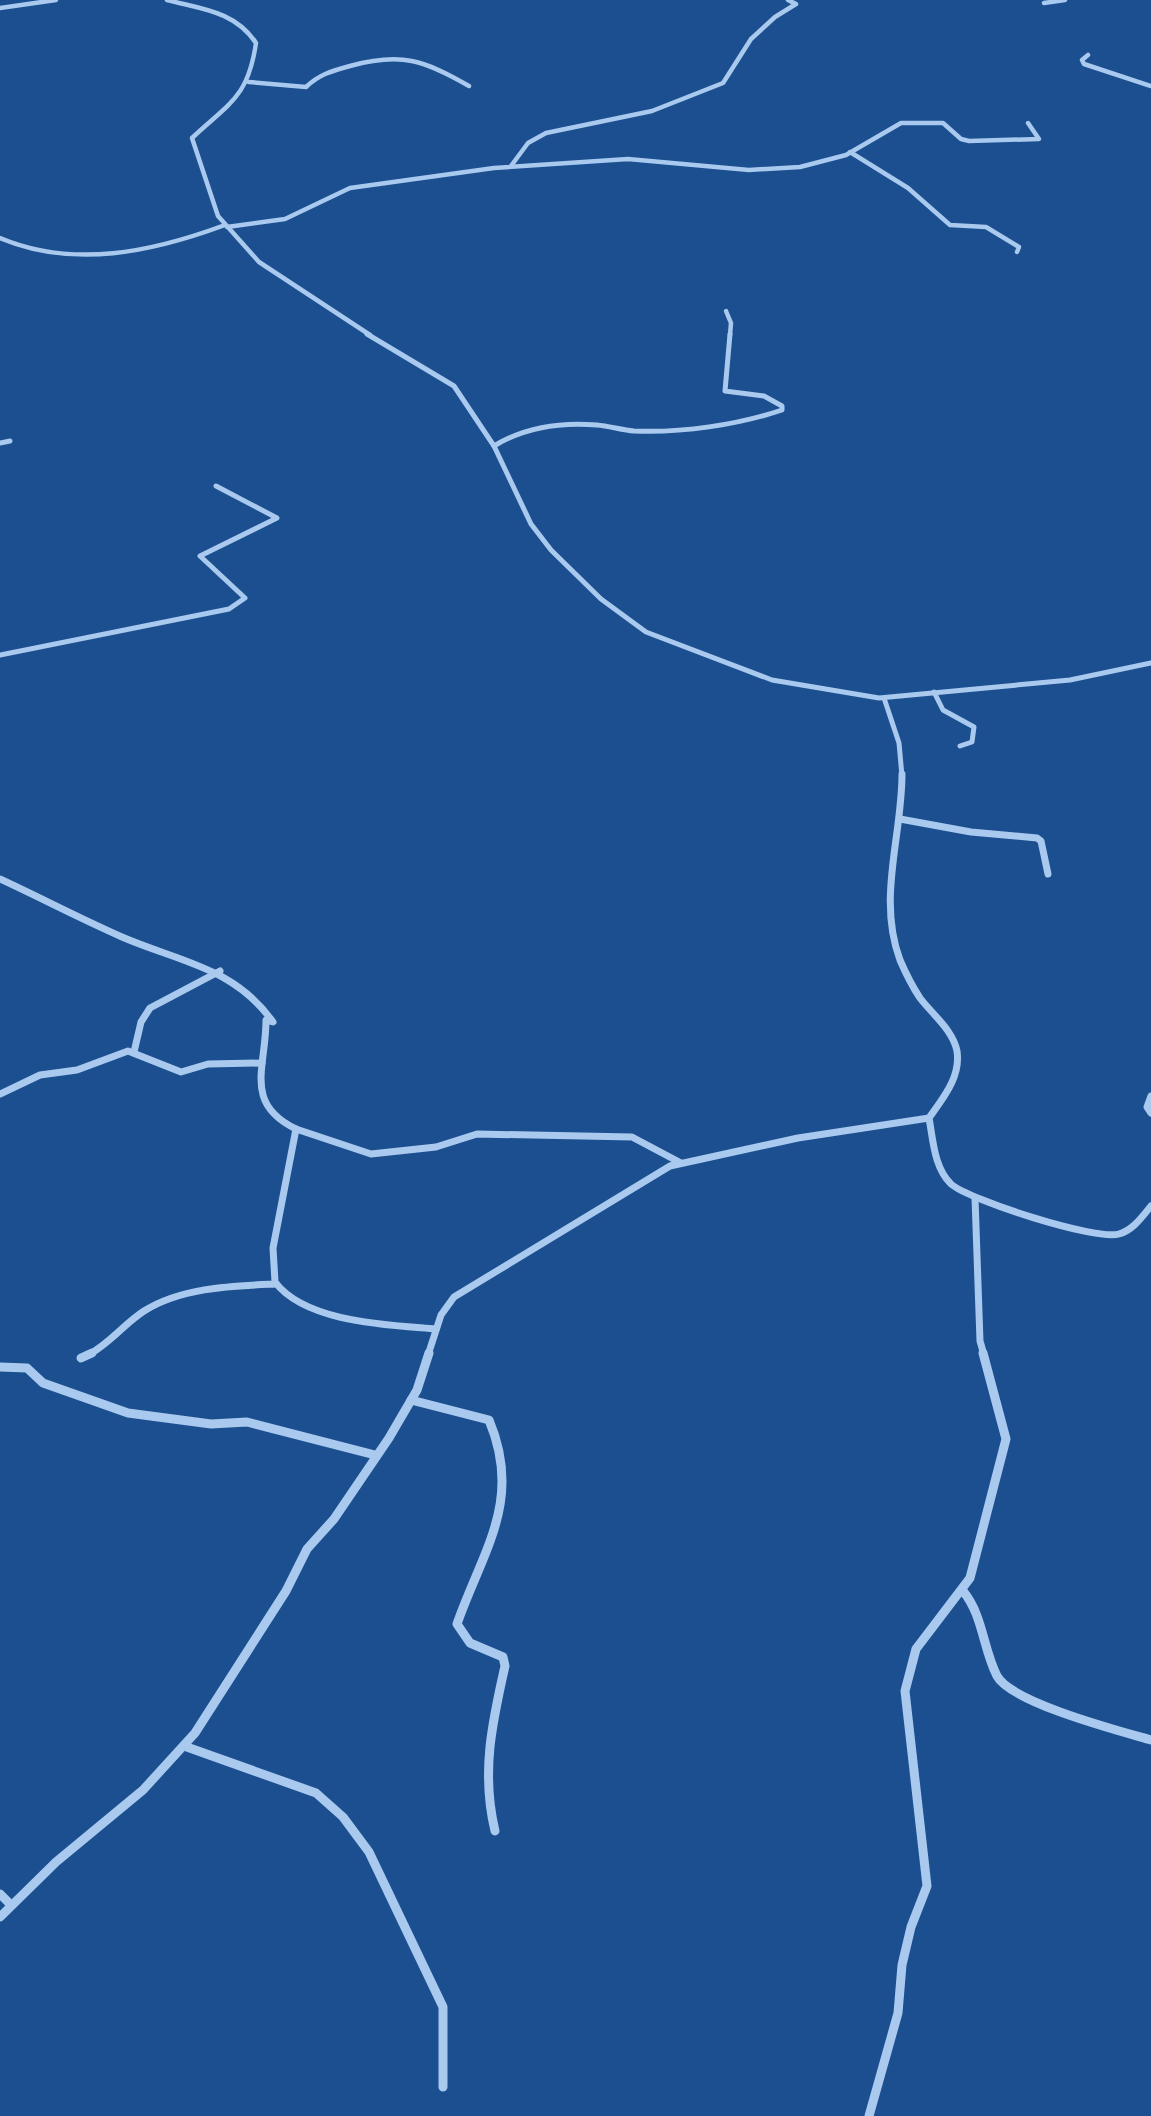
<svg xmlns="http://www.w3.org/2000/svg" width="1151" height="2116" viewBox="0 0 1151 2116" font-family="Rubik,sans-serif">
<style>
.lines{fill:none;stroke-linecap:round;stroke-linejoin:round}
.minor-far3{stroke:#a9c9ee;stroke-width:4.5}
.minor-far2{stroke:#a9c9ee;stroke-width:5}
.minor-far1{stroke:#a9c9ee;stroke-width:7}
.minor{stroke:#a9c9ee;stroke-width:9}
</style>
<rect width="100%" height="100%" fill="#1b4f8f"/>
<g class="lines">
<!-- minor-far3 -->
<g class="minor-far3">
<path d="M167,0C201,9 235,11 256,43C248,98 229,103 192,138L218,216L259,262L370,335"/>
<path d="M1044,3L1065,0"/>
<path d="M0,8L56,0"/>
<path d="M1088,55L1082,60L1084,64L1151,86"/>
<path d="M249,82L306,87C320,74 332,71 350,66C401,52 424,60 469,86"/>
<path d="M850,152L908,188L950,225L986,227L1019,247L1017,252"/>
<path d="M511,166L528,143L546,133L652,111L723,83L751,39L775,17L796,4L788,0"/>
<path d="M227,227L285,219L350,188L494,168L628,159L749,170L800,167L846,155L901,123H943L961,139L969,141L1039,139L1028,123"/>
<path d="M0,238C74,269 152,252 225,225"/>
<path d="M726,311L731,323L730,335"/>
</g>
<!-- minor-far2 -->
<g class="minor-far2">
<path d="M367,334L454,386L494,446L531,524L551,550L601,599L646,632L772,680L879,698L1070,680L1151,663"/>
<path d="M0,443L10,441"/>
<path d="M494,446C525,427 561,422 597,425C609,426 622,430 634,431C682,433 737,425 782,410V406L764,396L725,391L730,334"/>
<path d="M0,655L229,609L245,598L200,556L277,518L216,486"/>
<path d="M934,692L943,710L974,727L972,742L960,746"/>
<path d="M884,698L899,743L902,776"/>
</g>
<!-- minor-far1 -->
<g class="minor-far1">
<path d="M900,819L971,832L1037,838L1041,841L1048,874"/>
<path d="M0,879C41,898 81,919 122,937C180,962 234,967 273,1022L266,1020C266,1068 243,1103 296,1129L273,1248L275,1282C306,1323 390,1325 436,1329"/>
<path d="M134,1052L141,1022L150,1008L220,971"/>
<path d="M0,1094L40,1075L77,1070L128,1051L181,1072L208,1064L262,1063"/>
<path d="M1151,1096L1147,1107L1151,1113"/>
<path d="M929,1118C933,1139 934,1168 951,1184C969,1200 1096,1241 1119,1234C1133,1230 1142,1217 1151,1206"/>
<path d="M296,1129L371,1154L436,1147L477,1134L632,1137L681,1163"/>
<path d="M975,1198L980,1341L984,1355"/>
<path d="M88,1355C109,1344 124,1324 144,1311C182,1287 233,1286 276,1284"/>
<path d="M428,1355L441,1315L454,1297L670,1166L798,1138L929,1118C943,1098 961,1077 957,1051C953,1030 932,1014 920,998C912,986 906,974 900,960C877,898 902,837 902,774"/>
</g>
<!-- minor -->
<g class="minor">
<path d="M81,1358L92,1353"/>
<path d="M0,1367L27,1368L43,1383L128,1413L211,1424L247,1422L375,1455"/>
<path d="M411,1400L489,1420C523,1501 483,1550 457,1624L470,1643L503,1657L505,1666C492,1723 481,1773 495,1831"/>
<path d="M963,1591C983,1615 983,1649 997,1676C1012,1703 1120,1731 1151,1740"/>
<path d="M184,1746L316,1793L343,1817L369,1852L443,2007V2087"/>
<path d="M0,1894L11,1905"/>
<path d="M0,1917L56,1862L143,1790L195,1733L286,1591L307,1549L334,1519L389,1438L417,1390L429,1353"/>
<path d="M869,2116L898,2013L902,1965L911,1927L927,1886L905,1691L916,1649L970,1578L1006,1439L983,1353"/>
</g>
</g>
</svg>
